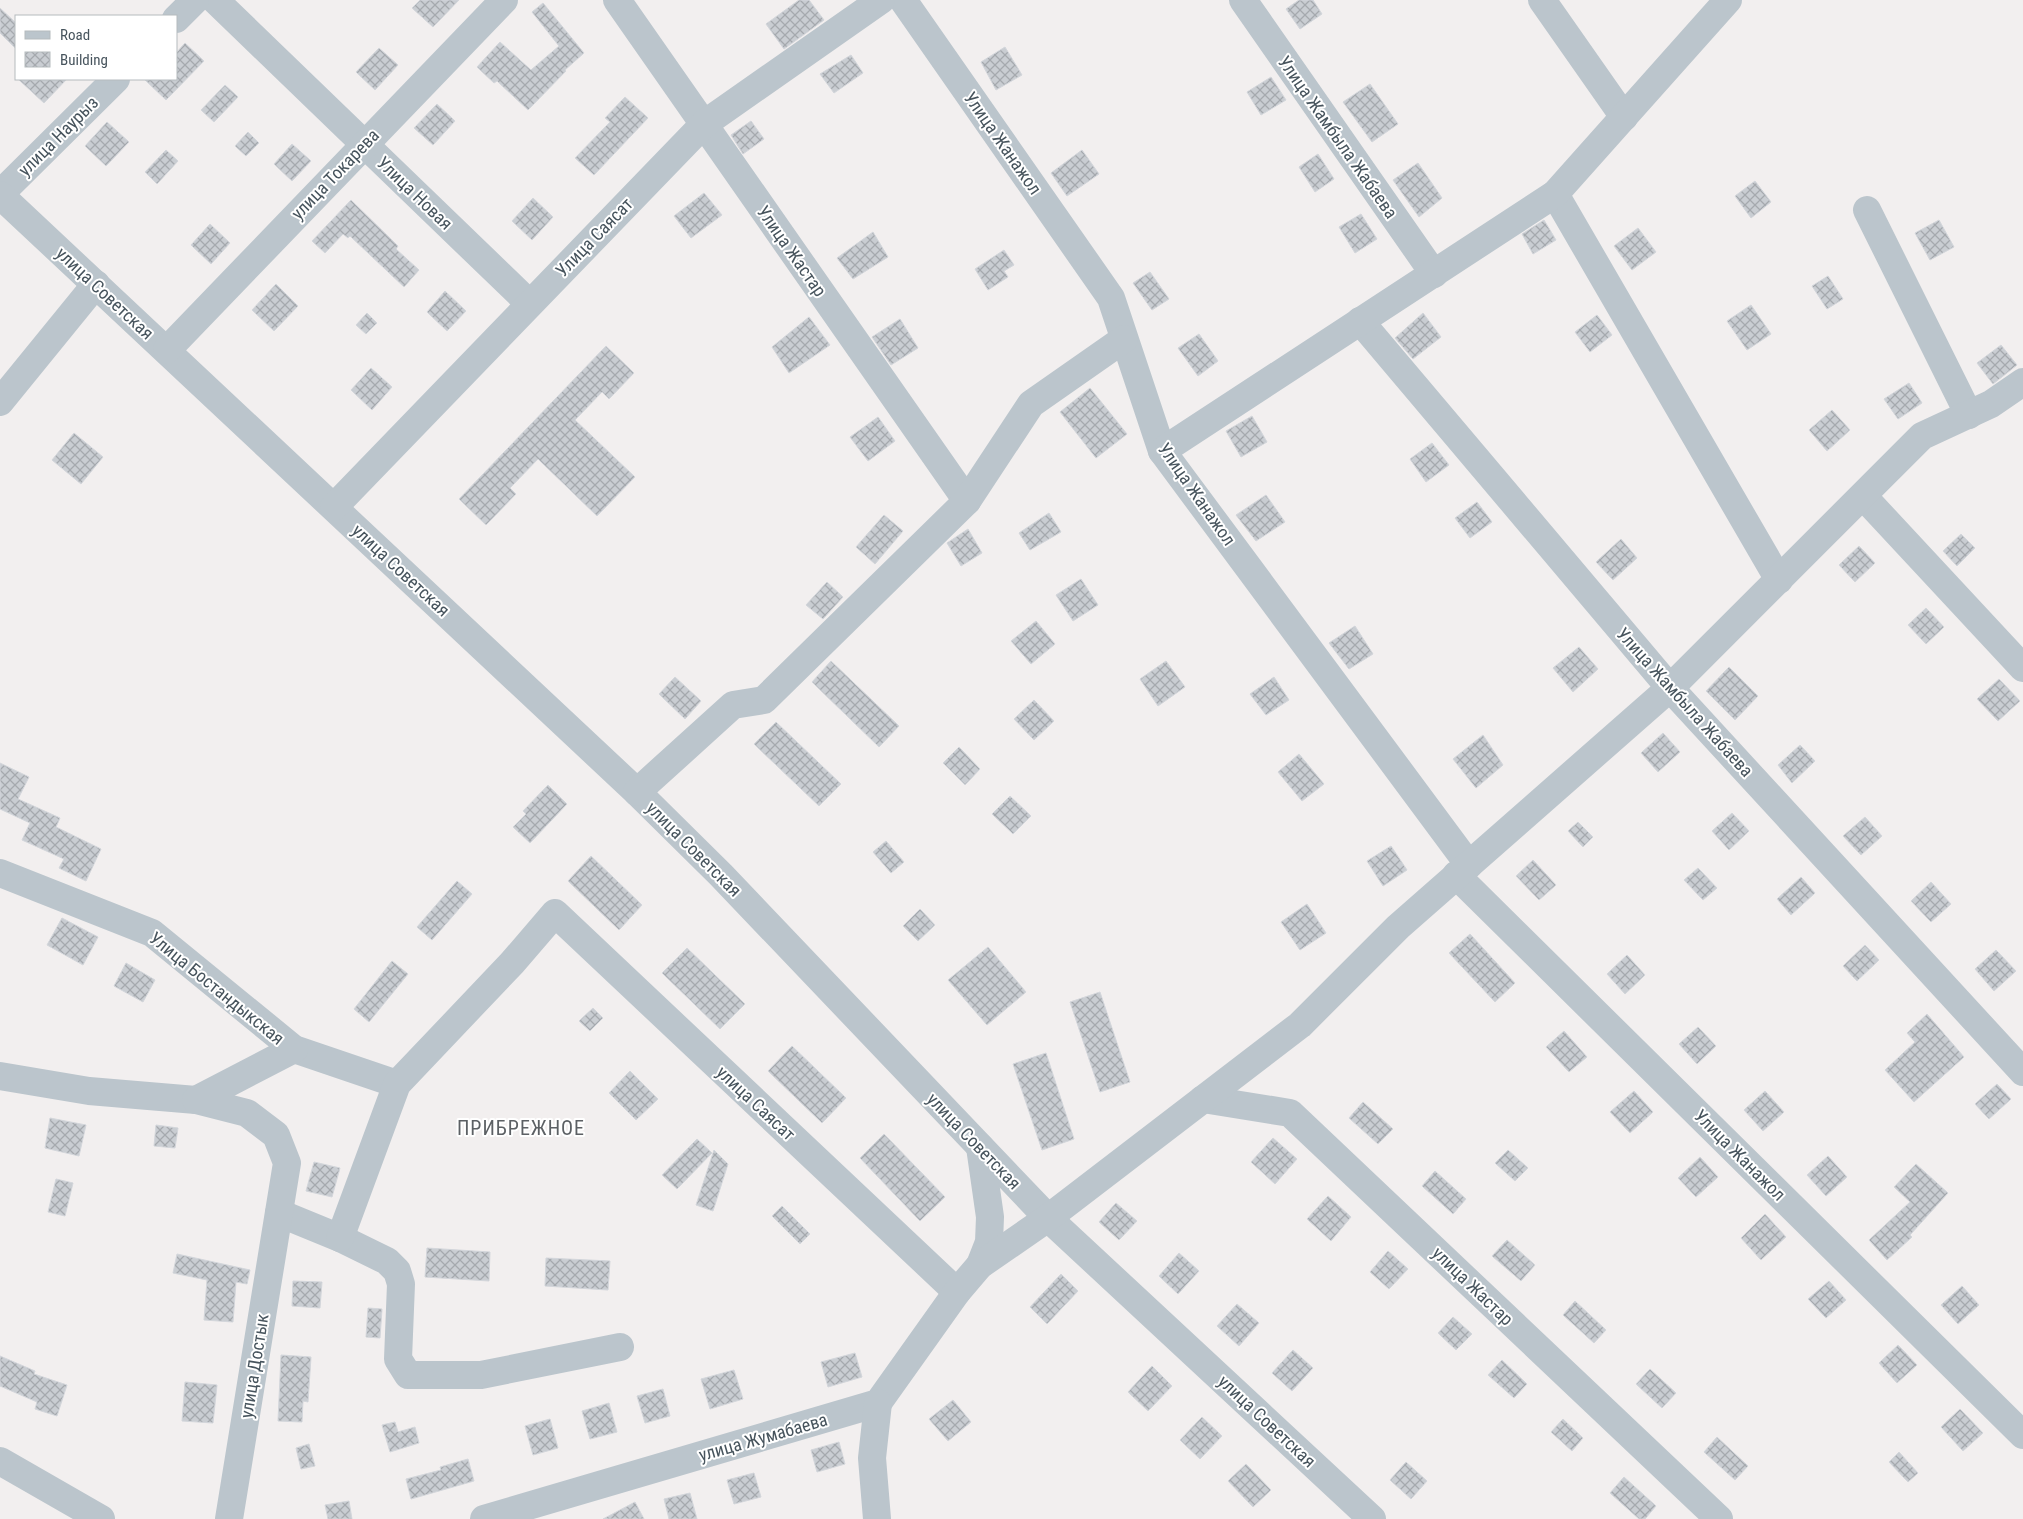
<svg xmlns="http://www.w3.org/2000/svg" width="2023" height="1519" viewBox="0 0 2023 1519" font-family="'Roboto Condensed',sans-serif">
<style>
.building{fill:url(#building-cross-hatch);stroke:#d3d6db}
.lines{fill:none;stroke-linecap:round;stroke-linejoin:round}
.minor{stroke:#bbc5cc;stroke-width:28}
.labels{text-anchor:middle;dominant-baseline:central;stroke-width:4;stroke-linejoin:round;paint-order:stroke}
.street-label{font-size:18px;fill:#47545d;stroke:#fff}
.quarter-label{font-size:20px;letter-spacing:1px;fill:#5c6064;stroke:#fff}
</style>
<defs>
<pattern id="building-cross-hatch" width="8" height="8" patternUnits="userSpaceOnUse" patternTransform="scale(1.25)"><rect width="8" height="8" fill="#c9cdd2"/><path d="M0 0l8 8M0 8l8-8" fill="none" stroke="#a5a9ae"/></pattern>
</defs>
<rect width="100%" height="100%" fill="#f2efef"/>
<!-- building -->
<g class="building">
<path d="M420,0H459L433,27L412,8Z"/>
<path d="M799,0H809L824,20L784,49L766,24Z"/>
<path d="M1299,0H1313L1322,14L1300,29L1286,9Z"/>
<path d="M543,3L584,53L565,70L566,71L528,110L497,81L494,83L477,67L500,42L531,70L559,46L532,12Z"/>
<path d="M0,8L16,23V49L0,33Z"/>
<path d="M185,43L204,61L166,100L144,79H176V53Z"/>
<path d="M1005,47L1022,75L996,90L981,62Z"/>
<path d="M379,48L398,65L375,90L356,72Z"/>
<path d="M851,55L863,73L834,93L820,74Z"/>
<path d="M1271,77L1286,100L1261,115L1247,92Z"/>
<path d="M18,79H67L44,103Z"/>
<path d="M1370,84L1398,124L1372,142L1343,102Z"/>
<path d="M225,85L238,97L214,122L201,110Z"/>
<path d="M625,97L648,118L594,175L575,158L610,122L605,118Z"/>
<path d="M437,104L455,121L433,145L414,128Z"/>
<path d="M751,121L764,139L743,154L731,135Z"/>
<path d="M107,122L129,142L106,166L85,146Z"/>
<path d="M248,132L259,143L246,156L235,146Z"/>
<path d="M292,144L311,161L292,181L274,164Z"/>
<path d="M166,150L178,161L157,184L145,172Z"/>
<path d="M1082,150L1099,174L1067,196L1051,173Z"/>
<path d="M1318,154L1334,179L1315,192L1299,167Z"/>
<path d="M1418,163L1442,198L1419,217L1393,180Z"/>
<path d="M1755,181L1771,202L1751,218L1735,196Z"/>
<path d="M704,193L722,215L691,238L674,216Z"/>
<path d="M533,198L553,217L532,240L512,221Z"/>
<path d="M351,200L398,246L396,249L419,270L404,287L350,236L348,238L343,234L325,253L312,241Z"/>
<path d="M1361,214L1377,239L1355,253L1339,227Z"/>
<path d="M1544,220L1556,240L1533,254L1522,234Z"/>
<path d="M1939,220L1954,247L1930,260L1915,233Z"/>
<path d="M210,224L230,243L211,264L191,245Z"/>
<path d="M1638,228L1656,252L1632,270L1614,246Z"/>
<path d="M873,232L888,257L853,279L837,258Z"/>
<path d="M1004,250L1014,265L1004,271L1008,277L988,290L975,269Z"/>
<path d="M1150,272L1169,299L1152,310L1133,283Z"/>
<path d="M1828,276L1843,299L1827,309L1812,286Z"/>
<path d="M276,284L298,306L274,331L252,310Z"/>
<path d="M445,291L466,311L447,331L427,312Z"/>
<path d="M1751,305L1771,334L1747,350L1727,321Z"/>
<path d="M367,313L377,323L366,334L356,325Z"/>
<path d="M1423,313L1441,337L1413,359L1395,338Z"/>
<path d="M1597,315L1612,335L1590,352L1575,332Z"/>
<path d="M809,317L830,345L789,373L772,347Z"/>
<path d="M900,319L918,348L891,365L872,337Z"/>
<path d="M1199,334L1218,361L1198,376L1178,348Z"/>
<path d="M2001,345L2017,365L1993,384L1977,363Z"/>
<path d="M606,346L634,373L609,399L602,392L575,420L635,477L597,516L538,459L510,488L516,494L486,525L459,499Z"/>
<path d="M371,368L392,387L372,410L351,390Z"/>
<path d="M1909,383L1922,403L1898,419L1884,399Z"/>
<path d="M1090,388L1127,434L1096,458L1060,412Z"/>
<path d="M1832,410L1850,430L1827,451L1809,430Z"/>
<path d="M1252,416L1267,442L1241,457L1226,431Z"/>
<path d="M878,417L895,441L868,461L850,437Z"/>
<path d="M74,433L103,457L81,484L52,460Z"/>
<path d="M1432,443L1449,465L1426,482L1410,459Z"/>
<path d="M1266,495L1285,522L1256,541L1236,515Z"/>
<path d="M1477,502L1492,522L1470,538L1455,518Z"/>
<path d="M1049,513L1061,532L1030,550L1019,533Z"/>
<path d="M884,515L903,531L875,564L856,547Z"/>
<path d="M968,529L982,553L961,566L947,543Z"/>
<path d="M1961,534L1975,548L1957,566L1943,551Z"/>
<path d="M1621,539L1637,558L1613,580L1596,562Z"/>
<path d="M1859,546L1875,563L1855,582L1839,565Z"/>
<path d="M1081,579L1098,605L1073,621L1056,595Z"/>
<path d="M827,582L843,597L823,619L806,605Z"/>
<path d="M1926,608L1944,627L1926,644L1908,625Z"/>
<path d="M1036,621L1055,644L1031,664L1011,641Z"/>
<path d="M1355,626L1373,654L1349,669L1329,643Z"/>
<path d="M1579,647L1598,669L1573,692L1553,668Z"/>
<path d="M831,661L899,726L879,747L812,682Z"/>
<path d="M1166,661L1185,687L1158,706L1140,679Z"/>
<path d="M1729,667L1758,696L1735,720L1706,691Z"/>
<path d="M675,677L701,701L685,719L659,694Z"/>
<path d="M1274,677L1289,700L1266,715L1250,694Z"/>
<path d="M1999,679L2020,701L1998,721L1977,699Z"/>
<path d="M1034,700L1054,721L1034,740L1014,719Z"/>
<path d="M776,722L841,784L819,806L754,744Z"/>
<path d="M1663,733L1680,752L1658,772L1641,753Z"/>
<path d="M1483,735L1503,765L1476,788L1453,759Z"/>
<path d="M1800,745L1815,761L1792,783L1778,765Z"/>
<path d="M959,747L980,769L965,785L943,763Z"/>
<path d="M1299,754L1324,784L1302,801L1278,772Z"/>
<path d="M0,763L29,777L18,799L60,818L56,827L101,849L86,881L59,868L64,859L22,840L30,823L0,809Z"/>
<path d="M548,785L567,804L530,843L513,827L526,814L523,811Z"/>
<path d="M1010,796L1031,816L1013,834L992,814Z"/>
<path d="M1732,813L1749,831L1729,850L1712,831Z"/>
<path d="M1865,817L1882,836L1861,855L1843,836Z"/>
<path d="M1578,822L1593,837L1583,847L1568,831Z"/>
<path d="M886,841L904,862L891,873L873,852Z"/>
<path d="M1391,846L1407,870L1383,886L1367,861Z"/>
<path d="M591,856L642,905L619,930L568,881Z"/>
<path d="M1533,860L1556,885L1539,900L1516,876Z"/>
<path d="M1698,868L1717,888L1703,900L1684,880Z"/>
<path d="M1801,877L1815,893L1791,915L1777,899Z"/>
<path d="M457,881L472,894L432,940L417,927Z"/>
<path d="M1931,882L1951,904L1931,922L1911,901Z"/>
<path d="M1307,904L1326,933L1300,950L1281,922Z"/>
<path d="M920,909L935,925L918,941L903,926Z"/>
<path d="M62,918L98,937L83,965L47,945Z"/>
<path d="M1470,934L1515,983L1495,1002L1449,953Z"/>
<path d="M1865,945L1879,960L1857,981L1843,966Z"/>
<path d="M988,947L1026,992L987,1025L948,980Z"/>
<path d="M687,948L745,1004L720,1029L662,973Z"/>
<path d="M1996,950L2016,971L1994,991L1975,969Z"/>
<path d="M1627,955L1645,975L1625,994L1607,974Z"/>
<path d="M392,961L408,974L369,1022L354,1009Z"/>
<path d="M126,963L155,980L143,1002L114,986Z"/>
<path d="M1100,992L1130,1082L1100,1092L1070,1002Z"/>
<path d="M593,1008L603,1018L590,1031L579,1021Z"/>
<path d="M1927,1014L1964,1057L1914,1102L1885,1070L1915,1042L1907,1033Z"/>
<path d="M1698,1027L1716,1046L1697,1064L1679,1044Z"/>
<path d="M1564,1031L1587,1057L1569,1072L1546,1047Z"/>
<path d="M792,1046L846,1098L822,1123L768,1071Z"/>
<path d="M1046,1053L1074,1139L1042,1150L1013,1064Z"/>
<path d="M630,1071L658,1099L636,1120L609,1093Z"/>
<path d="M1997,1084L2011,1099L1989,1119L1975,1104Z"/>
<path d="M1634,1091L1653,1112L1630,1133L1610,1112Z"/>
<path d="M1765,1091L1784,1112L1763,1131L1744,1110Z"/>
<path d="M1363,1102L1393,1129L1378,1144L1349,1118Z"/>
<path d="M50,1118L86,1125L79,1156L45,1148Z"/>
<path d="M156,1125L178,1128L175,1148L154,1146Z"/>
<path d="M884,1134L945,1197L920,1221L860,1158Z"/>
<path d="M1273,1138L1297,1159L1275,1184L1251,1162Z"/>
<path d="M697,1139L712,1153L677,1189L662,1175Z"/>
<path d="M714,1150L728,1164L713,1211L696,1205Z"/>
<path d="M1508,1150L1528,1168L1515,1181L1495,1163Z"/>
<path d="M1828,1156L1847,1177L1826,1196L1807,1175Z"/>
<path d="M1700,1157L1718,1177L1696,1197L1678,1178Z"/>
<path d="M314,1162L340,1168L332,1197L306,1191Z"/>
<path d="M1916,1164L1948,1193L1910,1235L1912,1237L1887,1260L1869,1240L1910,1202L1894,1187Z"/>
<path d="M1435,1171L1466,1199L1453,1214L1422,1186Z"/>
<path d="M56,1179L73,1183L65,1216L48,1212Z"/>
<path d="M1328,1196L1351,1217L1331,1241L1307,1219Z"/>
<path d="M1116,1203L1137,1221L1119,1240L1099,1222Z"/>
<path d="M782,1206L810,1234L800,1244L772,1216Z"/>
<path d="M1765,1214L1786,1237L1761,1260L1741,1238Z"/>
<path d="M1507,1240L1535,1265L1521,1281L1492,1256Z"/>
<path d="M427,1248L490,1252L489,1281L425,1277Z"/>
<path d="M1388,1251L1408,1269L1389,1289L1370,1272Z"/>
<path d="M1179,1253L1199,1271L1178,1294L1159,1276Z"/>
<path d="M177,1254L250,1270L247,1284L236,1282L233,1322L204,1320L207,1280L173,1273Z"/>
<path d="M546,1258L610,1261L608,1290L545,1286Z"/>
<path d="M1061,1274L1078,1291L1047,1324L1030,1307Z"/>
<path d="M293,1281L322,1282L320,1308L292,1306Z"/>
<path d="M1829,1281L1846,1300L1826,1318L1808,1299Z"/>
<path d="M1962,1286L1979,1305L1958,1324L1941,1305Z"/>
<path d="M1575,1301L1606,1330L1594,1343L1563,1315Z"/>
<path d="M1237,1304L1259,1323L1239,1346L1217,1326Z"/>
<path d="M368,1308L382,1309L380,1338L366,1337Z"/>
<path d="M1453,1317L1472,1334L1456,1350L1438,1333Z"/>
<path d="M1898,1345L1917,1365L1897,1383L1879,1363Z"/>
<path d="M1293,1350L1313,1368L1292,1391L1272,1373Z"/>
<path d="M855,1353L862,1377L828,1387L821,1362Z"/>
<path d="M281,1355L311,1357L308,1402L303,1401L302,1422L278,1421Z"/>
<path d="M0,1356L35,1371L34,1374L67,1385L57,1416L35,1409L37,1402L0,1386Z"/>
<path d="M1502,1360L1527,1384L1514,1398L1488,1375Z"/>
<path d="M1152,1366L1172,1386L1148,1411L1128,1392Z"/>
<path d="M1650,1369L1676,1393L1662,1408L1636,1384Z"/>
<path d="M734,1370L743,1399L710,1409L701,1379Z"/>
<path d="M185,1382L217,1385L213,1423L182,1421Z"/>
<path d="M663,1389L670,1416L645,1423L637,1396Z"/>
<path d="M953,1400L971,1422L948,1441L929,1419Z"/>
<path d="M609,1403L617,1432L590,1439L582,1411Z"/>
<path d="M1960,1409L1983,1433L1963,1451L1941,1427Z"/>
<path d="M1202,1417L1222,1436L1200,1459L1180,1440Z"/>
<path d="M550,1419L558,1448L533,1455L525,1426Z"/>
<path d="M1563,1419L1583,1438L1572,1451L1551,1432Z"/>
<path d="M395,1422L398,1432L415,1427L419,1443L390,1452L382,1425Z"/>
<path d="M1717,1437L1748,1466L1735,1480L1704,1452Z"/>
<path d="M839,1442L845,1464L817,1472L811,1450Z"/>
<path d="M309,1444L315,1466L301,1469L296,1448Z"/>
<path d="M1899,1452L1918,1473L1908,1482L1889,1462Z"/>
<path d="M468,1459L474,1481L411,1499L406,1479L441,1470L440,1467Z"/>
<path d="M1406,1462L1427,1481L1411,1499L1390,1480Z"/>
<path d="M1246,1464L1271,1490L1253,1507L1228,1481Z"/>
<path d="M754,1473L761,1497L734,1504L727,1480Z"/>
<path d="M1624,1477L1656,1506L1645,1519H1639L1610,1493Z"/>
<path d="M690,1493L697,1519H669L664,1499Z"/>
<path d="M349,1501L352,1519H328L325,1505Z"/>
<path d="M635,1502L644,1519H603Z"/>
</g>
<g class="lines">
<!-- minor -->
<g class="minor">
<path d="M215,0L529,303"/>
<path d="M617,0L967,501"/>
<path d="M903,0L1111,298L1162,451L1469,865"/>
<path d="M1243,0L1434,274"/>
<path d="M1542,0L1624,117"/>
<path d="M176,19L195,0"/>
<path d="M0,194L116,79"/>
<path d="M1555,194L1779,580"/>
<path d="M0,195L637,792L721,875L1048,1218L1372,1519"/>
<path d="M1867,210L1969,415"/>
<path d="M1360,321L1670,688L2023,1072"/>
<path d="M167,350L504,0"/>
<path d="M0,402L96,284"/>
<path d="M1162,451L1555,194L1728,0"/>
<path d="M1863,496L2023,668"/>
<path d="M334,507L704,124L881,0"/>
<path d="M637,792L733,705L764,700L967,501L1031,404L1124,339"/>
<path d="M0,873L152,933L294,1049L397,1084"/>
<path d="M1456,875L2023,1435"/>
<path d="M0,1076L89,1091L196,1100"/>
<path d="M1203,1099L1290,1113L1719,1519"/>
<path d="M980,1147L990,1217L989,1242L980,1265"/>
<path d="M279,1213L340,1238L387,1261L397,1271L401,1284L398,1359L408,1375H481L620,1347"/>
<path d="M340,1238L397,1084L512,963L555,913L957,1292"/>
<path d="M0,1461L101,1519"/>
<path d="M229,1519L287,1163L276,1135L247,1113L196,1100L294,1049"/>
<path d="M484,1519L878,1403L957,1292L980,1265L1048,1218L1300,1025L1398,927L1670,688L1922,436L1991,404L2023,382"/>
<path d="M877,1519L872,1458L878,1403"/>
</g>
</g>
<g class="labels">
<!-- street labels -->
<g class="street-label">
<text transform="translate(58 136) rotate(-45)">улица Наурыз</text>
<text transform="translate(1338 137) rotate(55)">Улица Жамбыла Жабаева</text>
<text transform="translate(1003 143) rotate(55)">Улица Жанажол</text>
<text transform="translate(335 174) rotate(-46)">улица Токарева</text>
<text transform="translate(415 193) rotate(44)">Улица Новая</text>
<text transform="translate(594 237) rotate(-46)">Улица Саясат</text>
<text transform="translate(792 251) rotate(55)">Улица Жастар</text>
<text transform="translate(105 293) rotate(43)">улица Советская</text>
<text transform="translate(1197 494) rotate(55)">Улица Жанажол</text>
<text transform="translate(401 570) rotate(43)">улица Советская</text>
<text transform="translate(1685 702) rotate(48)">Улица Жамбыла Жабаева</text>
<text transform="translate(694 849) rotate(45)">улица Советская</text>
<text transform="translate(217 988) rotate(39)">Улица Бостандыкская</text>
<text transform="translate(756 1103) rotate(43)">улица Саясат</text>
<text transform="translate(974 1141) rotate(46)">улица Советская</text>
<text transform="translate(1740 1155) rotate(45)">Улица Жанажол</text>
<text transform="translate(1473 1286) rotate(44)">улица Жастар</text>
<text transform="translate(254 1366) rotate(-81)">улица Достык</text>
<text transform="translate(1267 1421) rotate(43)">улица Советская</text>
<text transform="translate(763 1437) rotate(-16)">улица Жумабаева</text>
</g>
<!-- quarter labels -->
<g class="quarter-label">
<text x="521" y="1128">ПРИБРЕЖНОЕ</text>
</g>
</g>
<!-- legend -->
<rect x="15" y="15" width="162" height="65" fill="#ffffff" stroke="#b5bbbe"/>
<rect x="25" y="31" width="25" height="8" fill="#bbc5cc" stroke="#b5bbbe"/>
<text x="60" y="40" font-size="15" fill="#47545d">Road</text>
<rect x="25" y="52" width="25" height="15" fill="url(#building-cross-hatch)" stroke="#b5bbbe"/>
<text x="60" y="65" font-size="15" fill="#47545d">Building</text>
</svg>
